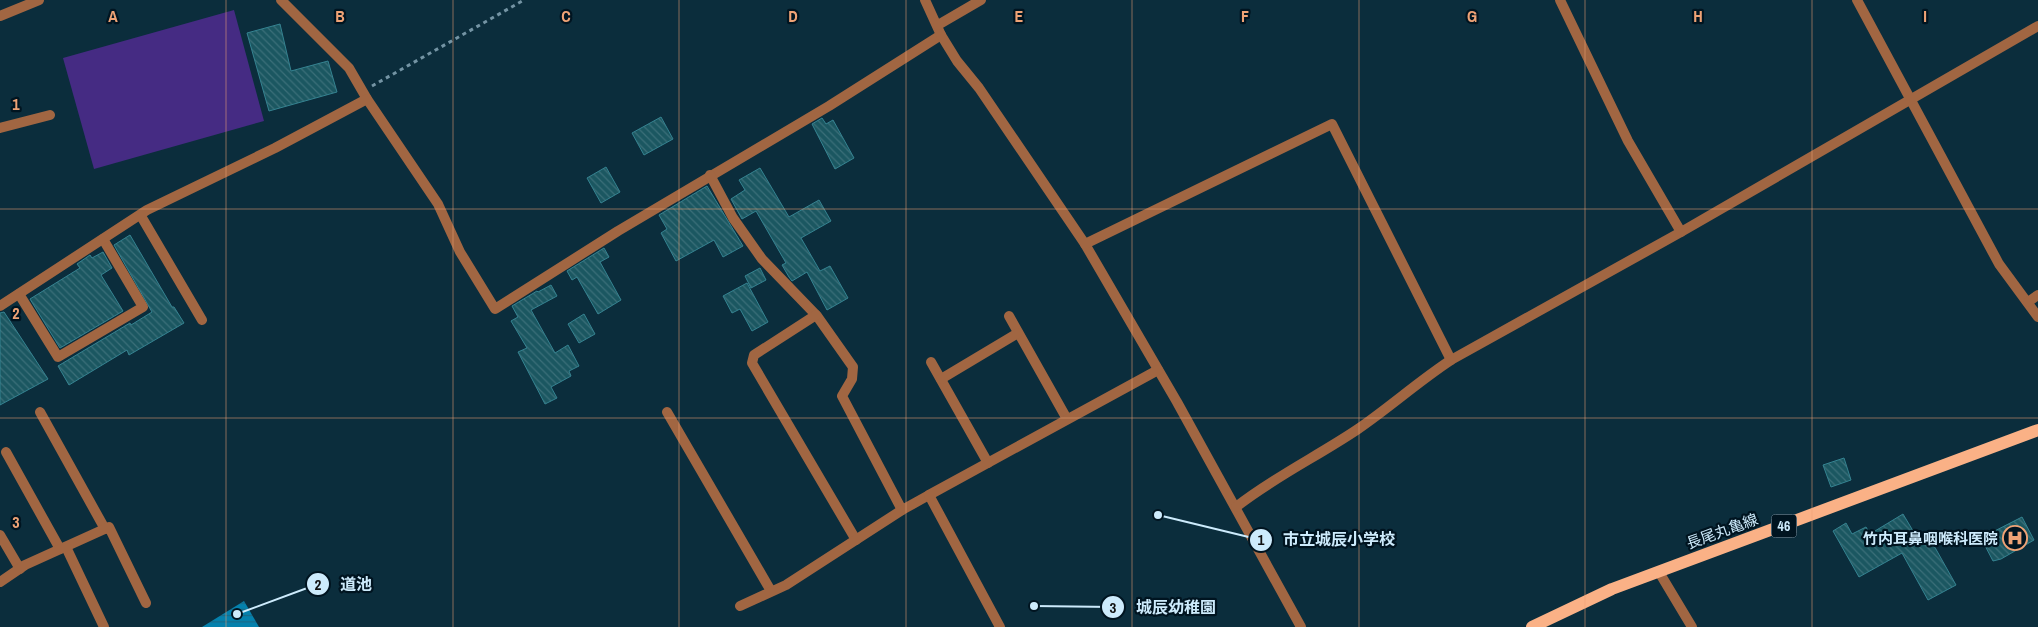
<svg xmlns="http://www.w3.org/2000/svg" width="2038" height="627" viewBox="0 0 2038 627" font-family="'Archivo Narrow','Noto Sans JP',sans-serif">
<style>
.pitch{fill:#452b83}
.water{fill:url(#water-rules)}
.building{fill:url(#building-back-hatch);stroke:#358391}
.lines{fill:none;stroke-linecap:round;stroke-linejoin:round}
.path{stroke:#7494a4;stroke-width:3;stroke-dasharray:4 4;stroke-linecap:butt}
.minor{stroke:#a16642;stroke-width:10}
.primary{stroke:#fab186;stroke-width:12}
.grid{fill:none;stroke:#efa376;stroke-width:1;stroke-opacity:0.55}
.labels{text-anchor:middle;dominant-baseline:central;stroke-width:4.5;stroke-linejoin:round;paint-order:stroke}
.shield{fill:#001420;stroke:#90aaba;stroke-width:1}
.shield-label{font-size:14px;font-weight:bold;fill:#cdebfc}
.street-label{font-size:15px;fill:#cdebfc;stroke:#001420}
.poi-label{font-size:15px;font-weight:bold;fill:#cdebfc;stroke:#001420;text-anchor:end}
.grid-label{font-size:16px;text-anchor:middle;font-weight:bold;fill:#efa376;stroke:#001420;stroke-width:4.5;stroke-linejoin:round;paint-order:stroke}
.leader{fill:none;stroke:#cdebfc;stroke-width:2}
.callout-dot{fill:#cdebfc;stroke:#001420;stroke-width:2}
.mark-label{font-size:15px;text-anchor:middle;font-weight:bold;fill:#111}
.callout-label{font-size:16px;text-anchor:middle;font-weight:bold;fill:#cdebfc;stroke:#001420;stroke-width:4.5;stroke-linejoin:round;paint-order:stroke}
</style>
<defs>
<pattern id="water-rules" width="6" height="5" patternUnits="userSpaceOnUse" patternTransform="scale(1.25)"><rect width="6" height="5" fill="#0481ad"/><path d="M0 2.5h6" fill="none" stroke="#1b6986"/></pattern>
<pattern id="building-back-hatch" width="6" height="6" patternUnits="userSpaceOnUse" patternTransform="scale(1.25)"><rect width="6" height="6" fill="#1b5761"/><path d="M-1 5l2 2M0 0l6 6M5-1l2 2" fill="none" stroke="#3b6f79"/></pattern>
</defs>
<rect width="100%" height="100%" fill="#0b2d3c"/>
<!-- pitch -->
<path class="pitch" d="M234,10L264,121L94,169L63,58Z"/>
<!-- water -->
<path class="water" d="M244,601L259,627H202Z"/>
<!-- building -->
<g class="building">
<path d="M280,24L291,71L328,61L337,92L269,111L247,33Z"/>
<path d="M661,117L673,139L644,155L632,133Z"/>
<path d="M822,118L826,124L833,120L854,158L835,169L812,124Z"/>
<path d="M606,167L620,192L601,203L587,178Z"/>
<path d="M760,168L789,217L819,200L831,221L801,238L820,271L830,266L848,298L827,310L807,272L792,281L789,277L782,265L786,263L756,211L742,219L731,199L745,190L739,180Z"/>
<path d="M707,186L743,246L723,257L714,240L676,261L661,233L667,229L659,215Z"/>
<path d="M130,235L172,307H174L184,323L129,355L127,350L69,385L58,366L130,323L131,325L152,312L114,245Z"/>
<path d="M604,248L609,257L600,262L621,300L598,314L577,277L572,280L567,271Z"/>
<path d="M103,252L112,268L101,275L123,311L60,348L30,299L80,268L77,264L90,255L92,258Z"/>
<path d="M760,268L766,280L751,288L745,276Z"/>
<path d="M747,283L768,322L752,331L740,309L732,313L723,296Z"/>
<path d="M551,285L557,296L531,310L555,353L568,345L579,366L569,371L571,376L551,387L557,398L545,404L518,352L527,348L511,321L518,317L512,306L537,291L538,292Z"/>
<path d="M4,312L48,379L0,405V313Z"/>
<path d="M584,314L595,334L579,343L568,324Z"/>
<path d="M1844,458L1851,480L1831,487L1823,465Z"/>
<path d="M1903,514L1919,541L1928,535L1956,585L1928,600L1902,553L1859,577L1833,531L1846,523L1852,534L1866,527L1870,534Z"/>
<path d="M2022,517L2034,540L2001,559L1993,561L1981,538Z"/>
</g>
<g class="lines">
<!-- path -->
<path class="path" d="M372,86L524,0"/>
<!-- minor -->
<g class="minor">
<path d="M281,0L349,68L367,99L438,204L460,252L495,309L618,231L829,106L941,35"/>
<path d="M925,0L941,35L957,61L979,88L1085,244L1177,402L1301,627"/>
<path d="M1560,0L1628,141L1681,232"/>
<path d="M1857,0L1999,264L2038,317"/>
<path d="M0,16L39,0"/>
<path d="M938,25L981,0"/>
<path d="M0,128L50,115"/>
<path d="M710,175L733,218L762,259L817,316L853,367L852,379L842,396L902,510L929,495L1000,627"/>
<path d="M141,216L202,320"/>
<path d="M1085,244L1332,124L1451,360"/>
<path d="M19,294L58,357L143,307L103,239"/>
<path d="M2028,302L2038,295"/>
<path d="M0,306L147,210L275,148L367,99"/>
<path d="M816,315L754,355L752,363L856,540"/>
<path d="M1009,316L1067,419"/>
<path d="M931,362L988,463"/>
<path d="M941,379L1018,333"/>
<path d="M40,412L105,529"/>
<path d="M667,412L771,591"/>
<path d="M6,452L60,549"/>
<path d="M929,495L1158,370"/>
<path d="M1236,507C1274,477 1318,456 1358,429C1390,407 1419,381 1451,360L1681,232L2038,26"/>
<path d="M0,535L20,569"/>
<path d="M66,547L104,627"/>
<path d="M1659,572L1692,627"/>
<path d="M0,582L25,565L109,527L146,603"/>
<path d="M740,606L786,585L902,510"/>
</g>
<!-- primary -->
<path class="primary" d="M1532,627L1612,589L2038,430"/>
</g>
<!-- grid -->
<path class="grid" d="M226,0V627M453,0V627M679,0V627M906,0V627M1132,0V627M1359,0V627M1585,0V627M1812,0V627M0,209H2038M0,418H2038"/>
<!-- icons -->
<defs>
<symbol id="hospital-ring" viewBox="-11 -11 22 22"><circle r="9.5" fill="#001420" stroke="#efa376" stroke-width="1.5"/><path d="M-5-5h3v3.5h4V-5h3V5h-3V1.5h-4V5h-3Z" fill="#efa376"/></symbol>
</defs>
<g fill-rule="evenodd">
<use href="#hospital-ring" x="2001" y="524" width="28" height="28"/>
</g>
<g class="labels">
<!-- shield labels -->
<rect class="shield" x="1771.5" y="514.5" width="25" height="23" rx="4"/>
<g class="shield-label">
<text x="1784" y="526">46</text>
</g>
<!-- street labels -->
<g class="street-label">
<text transform="translate(1722 531) rotate(-20)">長尾丸亀線</text>
</g>
<!-- poi labels -->
<g class="poi-label">
<text x="1998" y="538">竹内耳鼻咽喉科医院</text>
</g>
</g>
<g class="grid-label">
<text x="113" y="22">A</text>
<text x="340" y="22">B</text>
<text x="566" y="22">C</text>
<text x="793" y="22">D</text>
<text x="1019" y="22">E</text>
<text x="1245" y="22">F</text>
<text x="1472" y="22">G</text>
<text x="1698" y="22">H</text>
<text x="1925" y="22">I</text>
<text x="16" y="110">1</text>
<text x="16" y="319">2</text>
<text x="16" y="528">3</text>
</g>
<!-- callouts -->
<path class="leader" d="M1158 515L1261 540M237 614L318 584M1034 606L1113 607"/>
<g class="callout-dot">
<circle cx="1158" cy="515" r="5"/>
<circle cx="237" cy="614" r="5"/>
<circle cx="1034" cy="606" r="5"/>
<circle cx="1261" cy="540" r="12"/>
<circle cx="318" cy="584" r="12"/>
<circle cx="1113" cy="607" r="12"/>
</g>
<g class="mark-label">
<text x="1261" y="545">1</text>
<text x="318" y="590">2</text>
<text x="1113" y="613">3</text>
</g>
<g class="callout-label">
<text x="1339" y="545">市立城辰小学校</text>
<text x="356" y="590">道池</text>
<text x="1176" y="613">城辰幼稚園</text>
</g>
</svg>
